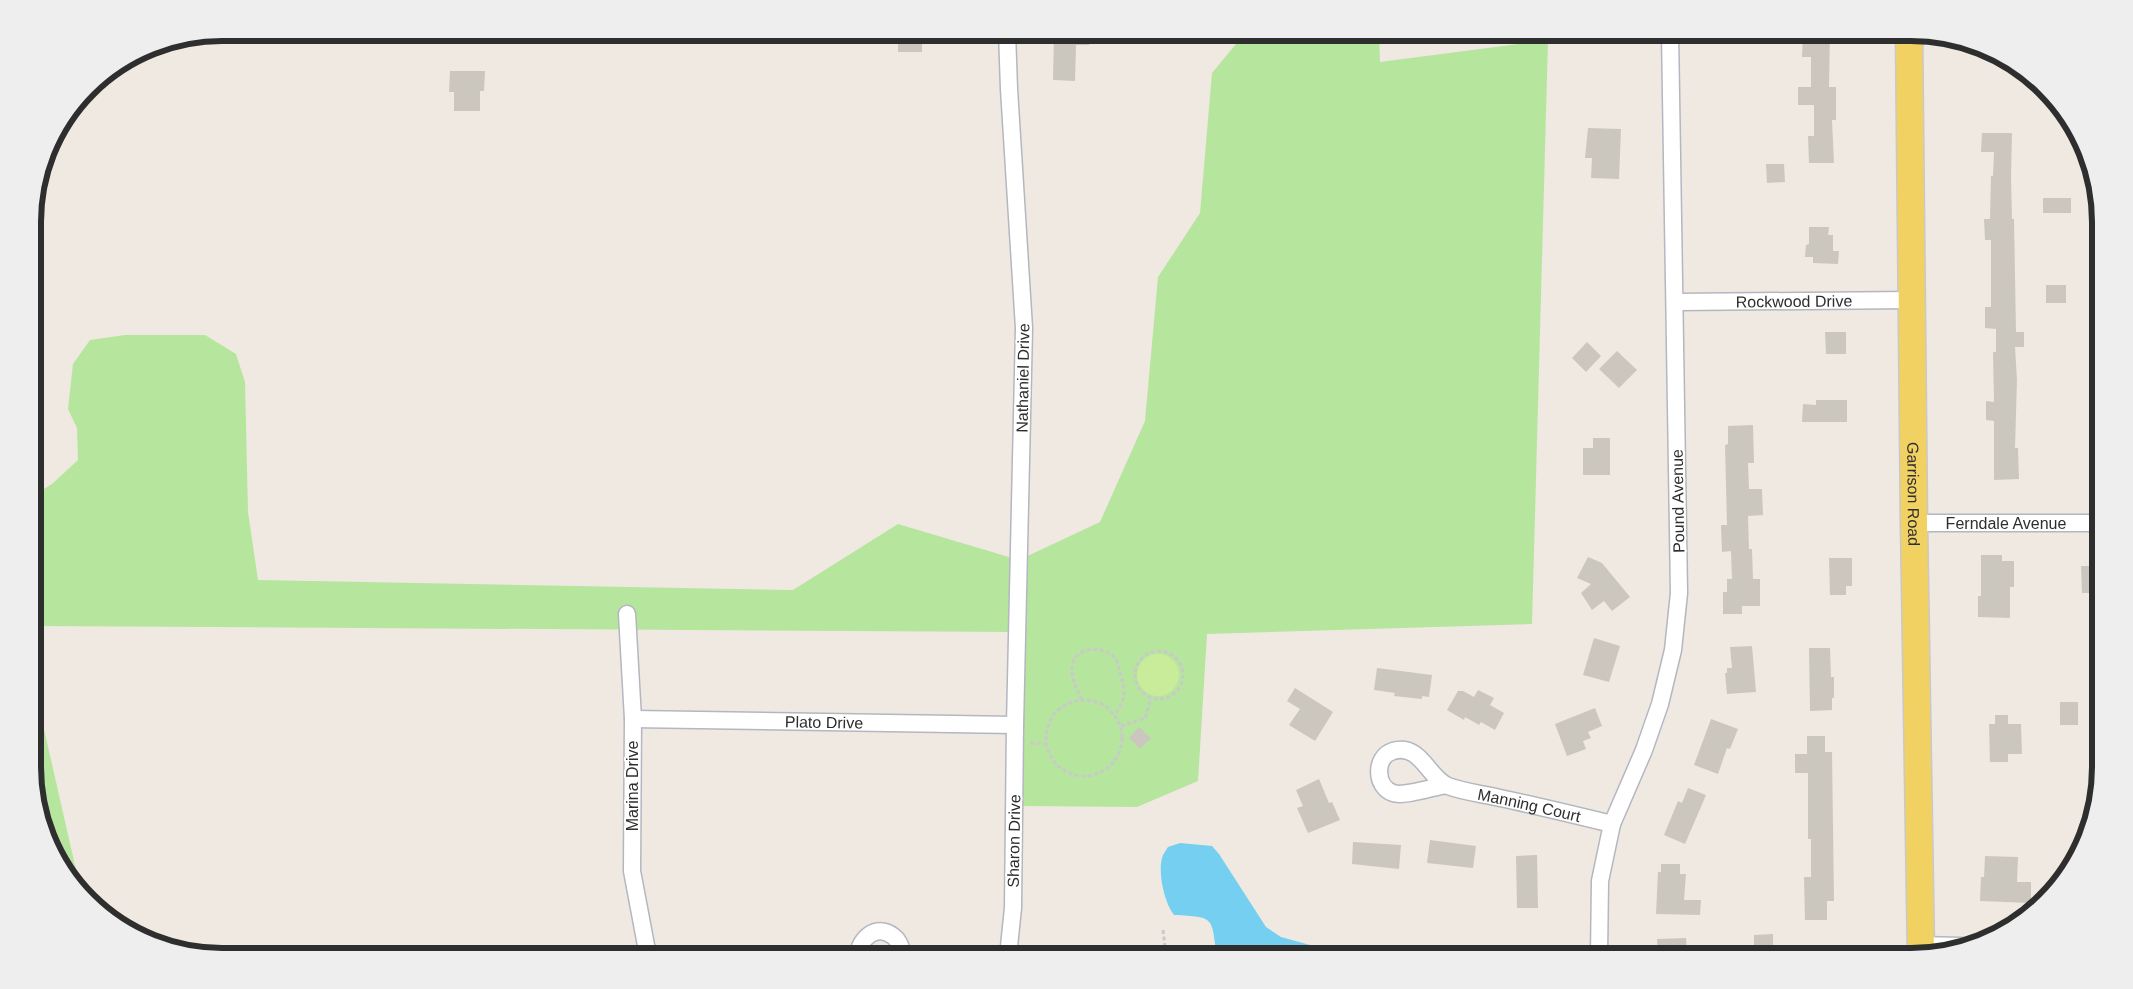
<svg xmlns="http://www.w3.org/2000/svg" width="2133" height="989" viewBox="0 0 2133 989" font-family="Arial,sans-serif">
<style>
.green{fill:#b6e59e}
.pitch{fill:#c9ec9a}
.water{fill:#75cff0}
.building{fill:#cbc7bf}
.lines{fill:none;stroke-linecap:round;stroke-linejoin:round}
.street-casing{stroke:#b4b7c1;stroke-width:19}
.secondary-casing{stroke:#b4b7c1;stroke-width:25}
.primary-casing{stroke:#c9c9c9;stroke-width:29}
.path{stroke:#c9c9c9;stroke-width:3;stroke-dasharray:4 2.5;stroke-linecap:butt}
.street{stroke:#fff;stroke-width:16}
.secondary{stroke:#fff;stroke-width:22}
.primary{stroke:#f2d163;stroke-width:26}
.labels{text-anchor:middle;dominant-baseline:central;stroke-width:4;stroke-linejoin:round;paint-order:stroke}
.street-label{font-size:16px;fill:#2e2e2e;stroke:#fff}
.rim{fill:none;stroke:#2e2e2e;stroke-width:6}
</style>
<rect width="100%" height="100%" fill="#efe9e1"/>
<!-- green -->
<g class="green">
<path d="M1245,33H1379L1380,62L1548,40L1532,624L1207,634L1198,781L1137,807L1023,806L1024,632L34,626V495L52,484L78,460L77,428L68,409L73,364L90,340L125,335H205L236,354L245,382L248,512L258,580L793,590L898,524L1019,560L1100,522L1145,421L1158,277L1200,213L1212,73Z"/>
<path d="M34,685L81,892L72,882L47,839L34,792Z"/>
</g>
<!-- pitch -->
<circle class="pitch" cx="1158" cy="675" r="21"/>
<!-- water -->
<path class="water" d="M1180,843L1212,846L1219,854L1266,927L1281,937L1350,956H1217C1211,917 1216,917 1174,915C1164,902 1158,873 1162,858C1163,854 1166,850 1168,847Z"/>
<!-- building -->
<g class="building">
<rect x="898" y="32" width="24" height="20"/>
<path d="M1054,32H1089V45H1076L1075,81L1053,80Z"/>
<path d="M1803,32H1830L1829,87H1836V120H1832L1834,163H1809L1808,136H1814V105H1798V87H1811V57H1802Z"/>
<path d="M450,71H485L484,91H480V111H454V92H449Z"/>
<path d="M1588,128L1621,129L1619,179L1591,178L1592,158H1585Z"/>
<path d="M1982,133H2012L2011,177L2012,219H2014L2016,332H2024V347H2015L2017,380L2015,448H2018L2019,479L1994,480V421L1986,420V401L1994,402L1993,352H1996V329L1985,328V307H1991V240H1985L1984,219H1990L1991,176H1993L1994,152H1981Z"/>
<path d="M1766,164H1784L1785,182L1767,183Z"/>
<rect x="2043" y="198" width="28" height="15"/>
<path d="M1809,227H1829L1828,235H1833V251H1839L1838,264L1813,263V257H1805L1806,245L1809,244Z"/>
<rect x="2046" y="285" width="20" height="18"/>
<path d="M1825,332H1846V354H1826Z"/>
<path d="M1587,342L1601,356L1586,372L1572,358Z"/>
<path d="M1617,351L1637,370L1619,388L1599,369Z"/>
<path d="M1816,400H1847V422H1802L1803,404L1816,405Z"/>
<path d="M1753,425L1754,463H1748L1749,489H1762L1763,515L1748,516L1749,549H1752L1753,579H1760V606H1742V614H1723V592H1727V579H1732L1731,551L1722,552L1721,525H1727L1725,445L1728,444V426Z"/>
<path d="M1593,438H1610V475H1583V448H1593Z"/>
<path d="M1981,555H2002V561H2014V587H2010V618L1978,617V596H1981Z"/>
<path d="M1588,557L1602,563L1630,597L1612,611L1604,601L1592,610L1581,593L1591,584L1577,578Z"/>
<path d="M1829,558H1852V586H1846V595H1830Z"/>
<path d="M2081,566H2100V593H2082Z"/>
<path d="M1594,638L1620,646L1609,682L1583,675Z"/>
<path d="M1752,646L1756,692L1727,694L1725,673H1727V668H1732L1730,647Z"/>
<path d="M1809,648H1830L1831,677H1834V698H1832V710L1810,711Z"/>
<path d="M1377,668L1432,675L1429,697L1422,696V699L1394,696L1395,693L1374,690Z"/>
<path d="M1295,688L1333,712L1315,741L1289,725L1300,709L1287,701Z"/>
<path d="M1478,690L1494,698L1490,705L1504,713L1495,730L1481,722L1479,725L1465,717L1464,720L1447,710L1458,691H1463L1474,697Z"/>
<rect x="2060" y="702" width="18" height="23"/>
<path d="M1595,708L1602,726L1588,732L1591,738L1583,741L1586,749L1567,756L1555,724Z"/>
<path d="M1995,715H2008V724H2021L2022,754H2008V762H1990L1989,724H1995Z"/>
<path d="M1711,719L1738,729L1730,749L1727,748L1718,774L1694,765Z"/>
<path d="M1139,727L1151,738L1140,749L1129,738Z"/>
<path d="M1807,736H1825V752H1832L1834,901H1827V920H1805L1804,877H1811V839H1808V773H1795V754H1807Z"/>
<path d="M1319,779L1329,803L1332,802L1340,820L1308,833L1297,808L1303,806L1296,790Z"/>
<path d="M1688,788L1706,795L1685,844L1664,835L1678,801L1682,803Z"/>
<path d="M1430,840L1476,846L1473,868L1427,863Z"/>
<path d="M1353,842L1401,845L1399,869L1352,864Z"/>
<path d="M1537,855L1538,908H1517L1516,856Z"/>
<path d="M1985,856L2018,857L2017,882H2031V903L1980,901L1981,877H1984Z"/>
<path d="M1661,864H1680V874H1686L1684,900H1701L1700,915L1656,914L1658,872H1661Z"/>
<path d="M1773,934V956H1754V935Z"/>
<path d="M1686,938L1687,954L1658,955L1657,939Z"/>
</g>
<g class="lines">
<defs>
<g id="street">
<path d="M1007,32L1009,89L1024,328L1015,725L1013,908L1008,956"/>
<path id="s1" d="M1676,302L1911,300"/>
<path id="s2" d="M1914,523H2100"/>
<path d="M627,614L633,719L632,871L648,956"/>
<path id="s3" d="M633,719L1015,725"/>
<path id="s4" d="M1446,785C1433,787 1404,797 1393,793C1375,787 1374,757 1393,751C1421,743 1428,778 1448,786C1464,792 1483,794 1500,798C1538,806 1575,815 1612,824"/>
<path d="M858,956C859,939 876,923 893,936C900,941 901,949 904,956"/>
<path d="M1599,956L1600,881L1612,824L1644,750L1660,704L1673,650L1679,593L1670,32"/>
</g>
<path id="secondary" d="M1921,948L1961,949"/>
<g id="primary">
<path id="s5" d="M1909,32L1914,523L1921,956"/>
</g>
</defs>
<!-- street casing -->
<use href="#street" class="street-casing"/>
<!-- secondary casing -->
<use href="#secondary" class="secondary-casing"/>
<!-- primary casing -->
<use href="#primary" class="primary-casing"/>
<!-- path -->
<g class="path">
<circle cx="1159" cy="675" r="24"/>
<path d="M1082,700C1077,690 1071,679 1072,667C1074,648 1099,645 1112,655C1118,660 1119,669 1121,676C1126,694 1125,699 1115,715"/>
<circle cx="1084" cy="738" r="38"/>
<path d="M1121,726L1145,718L1151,698"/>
<path d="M1030,743L1047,744"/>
<path d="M1163,930L1166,956"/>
</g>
<!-- street -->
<use href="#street" class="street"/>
<!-- secondary -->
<use href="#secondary" class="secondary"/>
<!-- primary -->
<use href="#primary" class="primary"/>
</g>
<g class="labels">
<!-- street labels -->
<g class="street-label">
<text stroke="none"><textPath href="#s1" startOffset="118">Rockwood Drive</textPath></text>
<text transform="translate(1023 378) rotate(-89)">Nathaniel Drive</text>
<text stroke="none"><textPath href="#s5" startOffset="462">Garrison Road</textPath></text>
<text transform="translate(1678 501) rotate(-91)">Pound Avenue</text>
<text stroke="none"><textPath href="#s2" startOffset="92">Ferndale Avenue</textPath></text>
<text stroke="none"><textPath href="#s3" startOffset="191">Plato Drive</textPath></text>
<text transform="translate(632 786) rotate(-90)">Marina Drive</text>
<text stroke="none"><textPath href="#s4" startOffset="260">Manning Court</textPath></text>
<text transform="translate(1014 841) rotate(-89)">Sharon Drive</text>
</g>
</g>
<!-- crop -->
<path d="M0 0H2133V989H0ZM222 41H1911A181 181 0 0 1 2092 222V767A181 181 0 0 1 1911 948H222A181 181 0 0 1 41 767V222A181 181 0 0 1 222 41Z" fill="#eee" fill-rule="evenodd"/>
<path class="rim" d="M222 41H1911A181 181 0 0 1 2092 222V767A181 181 0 0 1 1911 948H222A181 181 0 0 1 41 767V222A181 181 0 0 1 222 41Z"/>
</svg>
